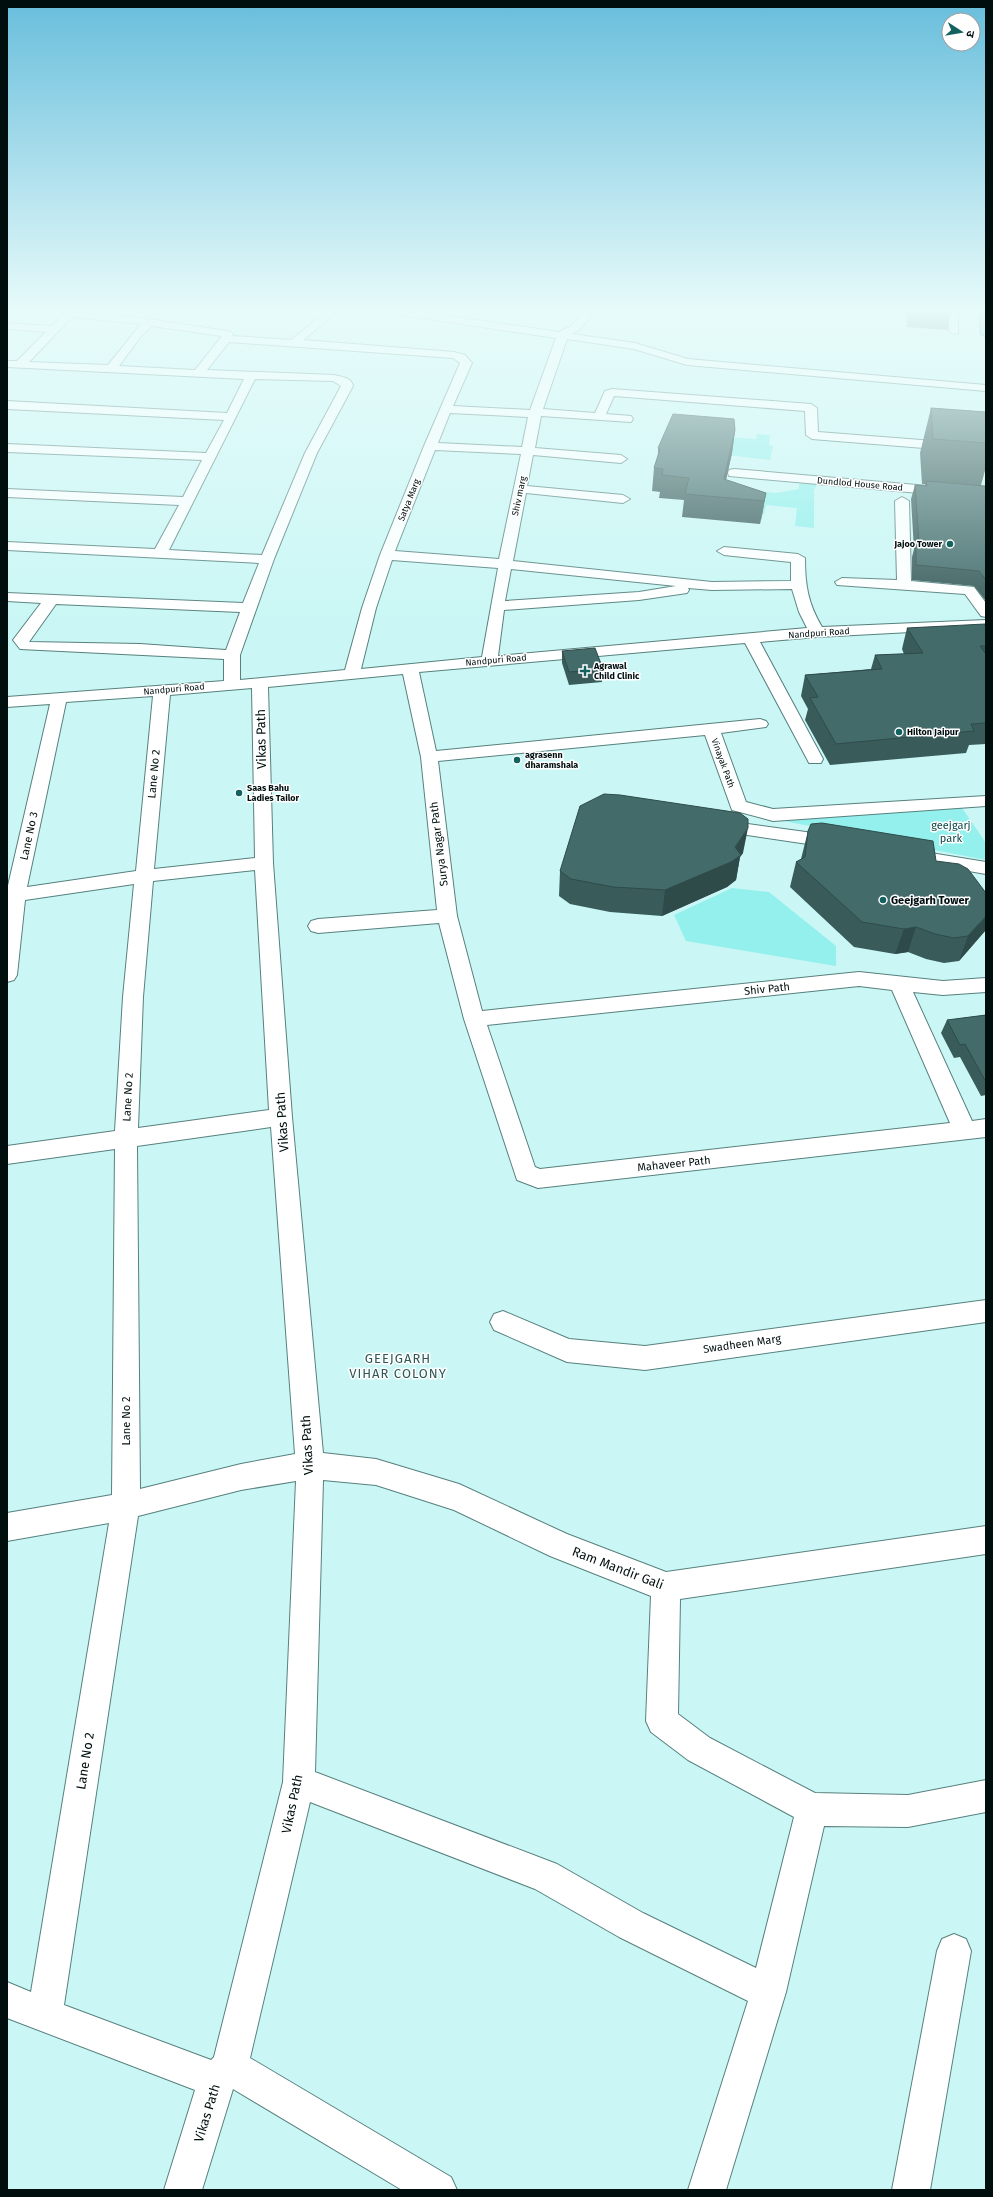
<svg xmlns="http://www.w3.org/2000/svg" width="993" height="2197" viewBox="0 0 993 2197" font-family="'Fira Sans','Noto Sans Devanagari',sans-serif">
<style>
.green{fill:#93f0ec}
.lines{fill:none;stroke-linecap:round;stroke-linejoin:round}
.minor-casing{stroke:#56807e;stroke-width:2}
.major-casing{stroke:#126867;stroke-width:2}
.minor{fill:#fff;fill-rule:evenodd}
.major{fill:#76c2c1;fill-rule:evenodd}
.wall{fill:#395c5b}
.shaded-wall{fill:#2e4b4a}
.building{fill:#426b6a;stroke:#2e4b4a}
.poi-dot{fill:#126260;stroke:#fff;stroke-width:1.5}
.labels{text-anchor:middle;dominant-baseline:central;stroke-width:3;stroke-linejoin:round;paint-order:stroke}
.far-street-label{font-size:9px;fill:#010e0e;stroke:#fff}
.far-poi-label{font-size:9px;font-weight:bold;fill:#010e0e;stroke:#fff;text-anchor:start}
.street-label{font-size:11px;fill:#010e0e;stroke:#fff}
.park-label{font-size:11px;fill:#0a4645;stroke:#fff}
.poi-label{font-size:11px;font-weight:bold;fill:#010e0e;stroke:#fff;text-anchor:start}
.near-street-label{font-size:13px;fill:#010e0e;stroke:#fff}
.quarter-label{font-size:13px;letter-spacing:1px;fill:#2f5756;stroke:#fff}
</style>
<rect width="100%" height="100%" fill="#caf7f5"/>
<!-- green -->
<g class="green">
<path d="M757,434L770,435L769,445L773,446L770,460L726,455L729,437L756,439Z"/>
<path d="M809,482L818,483L814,490V528L795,526L797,508L766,505L764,514L736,511L729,489L776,493L799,489V484Z"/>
<path d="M962,808L986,843V860L784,821L868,813Z"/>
<path d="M732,888L769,892L836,946V966L686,941L674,915Z"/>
</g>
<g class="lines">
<defs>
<g id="minor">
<path d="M65,312L128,316L227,331L231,332L233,336L291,340L326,312H337L303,340L454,352L465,355L472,363L453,406L530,410L556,338L401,315L396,312H422L559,332L571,326L584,312H595L579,330L572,334L635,343L688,359L986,385V391L687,365L634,349L567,339L543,409L595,413L605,391L612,389L811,404L817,408L818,432L986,445V453L812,439L806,435L805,411L614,396L606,414L631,416L633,419L631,422L541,416L535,448L621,455L627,459L621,463L533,455L527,486L623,495L630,499L623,503L526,493L513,561L712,582L791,581V562L724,555L717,551L724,547L798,554L805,558C805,585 808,603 822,627L986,620V628L817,637L760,642L823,759L821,763H809L807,759L745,643L419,672L436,751L760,719L766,721L768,724L766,727L721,733L746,802L773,809L986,796V806L773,821L732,810L705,735L438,761L457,916L482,1011L859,972L943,981L986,978V992L943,995L913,992L972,1121L986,1119V1137L538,1188L517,1180L464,1019L439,923L318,933L311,931L308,926L311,921L318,919L437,910L421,757L403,674L268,687L273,863L292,1117L323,1453L376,1459L459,1484L567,1534L666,1572L986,1526V1554L680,1599L678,1714L710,1738L815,1793L908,1795L986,1780V1812L908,1827L824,1826L786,1992L726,2190H688L748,2001L619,1937L535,1889L310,1802L250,2058L451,2177L457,2190H402L233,2089L202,2190H164L195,2090L7,2018V1982L31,1992L109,1523L7,1541V1513L112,1495L115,1149L7,1164V1146L115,1131L123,997L134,884L25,900L17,975L14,980L7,982V890L50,704L7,707V697L224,681V659L20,649L13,640L41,603L7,601V593L243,603L259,563L7,550V542L155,549L179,505L7,497V489L183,497L202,460L7,452V444L206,453L224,420L7,409V401L227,413L244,379L7,367V361H17L46,332L7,329V323L52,326ZM72,317L141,324L108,365L29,362ZM152,326L222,336L195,370L119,366L142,335ZM229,342L453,358L460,363L424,446L380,555L362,608L345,670L240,680V655L274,559L317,453L353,386C351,377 342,377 334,375L207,370ZM255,379L333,381L341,386L305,453L262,555L169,550ZM450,413L528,417L522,447L438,443ZM435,450L521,454L499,559L395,551ZM392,560L498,568L482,657L361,669L376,608ZM511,569L676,586L639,592L505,601ZM688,588L712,590L792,589L799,612L807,628L498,656L504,610L639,600L687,593L689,590ZM56,604L240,612L226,650L140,644L29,642ZM252,688L255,858L154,869L170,695ZM153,696L136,871L27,887L66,702ZM255,870L269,1110L138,1128L143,997L153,881ZM859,986L892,990L950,1123L540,1169L535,1167L487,1025ZM271,1127L295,1454L241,1464L140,1489L137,1146ZM323,1480L376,1485L454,1510L550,1556L651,1596L646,1721L651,1732L688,1760L794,1817L756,1968L643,1913L557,1864L315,1772ZM296,1481L283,1782L214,2057L211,2060L64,2005L138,1516L241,1490Z"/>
<path d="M948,312H958V333L954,334L949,331Z"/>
<path d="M734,469L986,491V499L729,476L728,473L729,470Z"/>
<path d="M902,497L909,501L911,581L974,587L986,603V617L981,616L965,594L837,585L835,582L842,578L897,580L895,501Z"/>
<path d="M719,820L835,836L841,838L844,842L841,846L835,848L713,830L710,826L713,822Z"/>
<path d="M906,849L986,862V874L899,859L897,855L899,851Z"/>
<path d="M986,1300V1322L645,1370L567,1362L494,1330L490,1322L494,1314L503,1311L569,1339L645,1346Z"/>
<path d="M954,1934L966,1939L971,1951L930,2190H892L937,1951L942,1939Z"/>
</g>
<path id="major" d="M979,312H986V337L981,334Z"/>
</defs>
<!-- minor casing -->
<use href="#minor" class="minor-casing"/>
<!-- major casing -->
<use href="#major" class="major-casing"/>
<!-- minor -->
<use href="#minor" class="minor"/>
<!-- major -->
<use href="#major" class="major"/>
</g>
<!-- wall -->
<g class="wall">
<path d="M906,312H951V314L947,330L907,327Z"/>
<path d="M931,408L986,412V467L981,485L986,491V601L974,586L912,580V557L914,549L911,499L915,485L925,486V484H922L920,453Z"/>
<path d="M735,430L732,453L726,480L766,493L760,524L682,517L684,500L659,498L660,492L652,491L654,468L658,457V448Z"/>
<path d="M986,626V744L969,745L966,753L830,765L805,720L808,709L801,696L805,675L871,669L875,655L904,654L902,649L907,628Z"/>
<path d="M562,651L603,669L602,682L569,685L562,663Z"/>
<path d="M808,831L936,861L985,931L959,961L944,963L926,959L908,952L895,954L854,947L790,887L796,862L801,859Z"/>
<path d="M743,853L740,857L736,880L727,887L662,916L610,912L570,904L559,896L560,871Z"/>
<path d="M986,1015V1095L981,1096L960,1057L954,1058L941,1033L947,1020Z"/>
</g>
<!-- shaded-wall -->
<g class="shaded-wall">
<path d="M735,430L732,453L722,497L724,479Z"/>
<path d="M766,493L762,516L760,524L764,501Z"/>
<path d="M748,828L743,853L740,857L736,880L727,887L662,916L665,890L735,847Z"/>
<path d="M986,916V929L985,931L959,961L968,936Z"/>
<path d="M916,927L908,952L895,954L904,929Z"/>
</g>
<!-- building -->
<g class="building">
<path d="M918,312H951V314Z"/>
<path d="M931,408L986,412V443L933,439Z"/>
<path d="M673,414L734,419L735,430L724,479L766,493L764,501L685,494L689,478L662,475L663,469L654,468L660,449L658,448Z"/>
<path d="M926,481L985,486L986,491V580L979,571L916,565V543H919L915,485L927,486Z"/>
<path d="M985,624L986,626V646H980L986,654V723L971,724L974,731L836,744L810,698L818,697L805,675L882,669L875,655L923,653L907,628Z"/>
<path d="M595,648L603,669L569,672L562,651Z"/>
<path d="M604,794L620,795L740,813L748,819V828L735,847L741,855L731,862L665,890L613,887L571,879L560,871L580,806Z"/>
<path d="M822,823L933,841L936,861L959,864L968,869L986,893V916L968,936L954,938L935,934L916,927L904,929L862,922L796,862L805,857L808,831L811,824Z"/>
<path d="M986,1015V1082L965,1044L960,1045L947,1020Z"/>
</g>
<!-- sky -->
<linearGradient id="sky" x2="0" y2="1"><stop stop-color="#68bedc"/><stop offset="0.5" stop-color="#e7fbfa"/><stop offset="1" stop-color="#e7fbfa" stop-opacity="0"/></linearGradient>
<rect width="993" height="620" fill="url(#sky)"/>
<!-- markers -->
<g class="poi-dot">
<circle cx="950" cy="544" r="4"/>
<path d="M583 665h4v4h4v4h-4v4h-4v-4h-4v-4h4z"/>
<circle cx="899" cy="732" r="4"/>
<circle cx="517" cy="760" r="4"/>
<circle cx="239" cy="793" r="4"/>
<circle cx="883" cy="900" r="4"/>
</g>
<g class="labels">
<!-- far-street labels -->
<g class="far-street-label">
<text transform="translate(860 484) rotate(5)">Dundlod House Road</text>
<text transform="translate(519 496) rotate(-78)">Shiv marg</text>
<text transform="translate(409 500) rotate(-68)">Satya Marg</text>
<text transform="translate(819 633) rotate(-4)">Nandpuri Road</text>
<text transform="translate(496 660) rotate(-5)">Nandpuri Road</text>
<text transform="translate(174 689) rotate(-5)">Nandpuri Road</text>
<text transform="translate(723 763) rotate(70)">Vinayak Path</text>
</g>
<!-- far-poi labels -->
<g class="far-poi-label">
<text x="942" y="544" text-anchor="end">Jajoo Tower</text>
<text x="594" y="666">Agrawal<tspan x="594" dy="10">Child Clinic</tspan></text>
<text x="907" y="732">Hilton Jaipur</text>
<text x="525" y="755">agrasenn<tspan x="525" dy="10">dharamshala</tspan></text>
<text x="247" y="788">Saas Bahu<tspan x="247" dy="10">Ladies Tailor</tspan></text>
</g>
<!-- street labels -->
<g class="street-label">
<text transform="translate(154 774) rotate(-85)">Lane No 2</text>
<text transform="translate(29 836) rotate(-78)">Lane No 3</text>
<text transform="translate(439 844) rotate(-97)">Surya Nagar Path</text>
<text transform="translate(767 989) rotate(-6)">Shiv Path</text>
<text transform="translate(128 1097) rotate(-87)">Lane No 2</text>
<text transform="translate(674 1164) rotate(-6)">Mahaveer Path</text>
<text transform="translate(742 1344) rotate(-8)">Swadheen Marg</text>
<text transform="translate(126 1421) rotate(-90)">Lane No 2</text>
</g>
<!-- park labels -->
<g class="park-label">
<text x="951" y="825">geejgarj<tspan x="951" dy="13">park</tspan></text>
</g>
<!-- poi labels -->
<g class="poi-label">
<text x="891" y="900">Geejgarh Tower</text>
</g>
<!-- near-street labels -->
<g class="near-street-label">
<text transform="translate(261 739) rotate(-91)">Vikas Path</text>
<text transform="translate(282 1122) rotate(-94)">Vikas Path</text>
<text transform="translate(307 1445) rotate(-93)">Vikas Path</text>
<text transform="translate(618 1568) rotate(21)">Ram Mandir Gali</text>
<text transform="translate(85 1761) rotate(-81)">Lane No 2</text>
<text transform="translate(292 1804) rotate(-78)">Vikas Path</text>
<text transform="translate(207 2113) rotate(-73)">Vikas Path</text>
</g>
<!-- quarter labels -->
<g class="quarter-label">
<text x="398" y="1358">GEEJGARH<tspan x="398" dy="15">VIHAR COLONY</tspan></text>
</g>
</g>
<!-- border -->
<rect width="993" height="2197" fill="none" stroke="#010e0e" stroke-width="16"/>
<!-- north arrow -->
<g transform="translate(961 32) rotate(102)"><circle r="19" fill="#ffffff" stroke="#999f9f"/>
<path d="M0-3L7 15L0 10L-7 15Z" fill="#126260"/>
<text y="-6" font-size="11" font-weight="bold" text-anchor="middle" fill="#010e0e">उ</text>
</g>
</svg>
